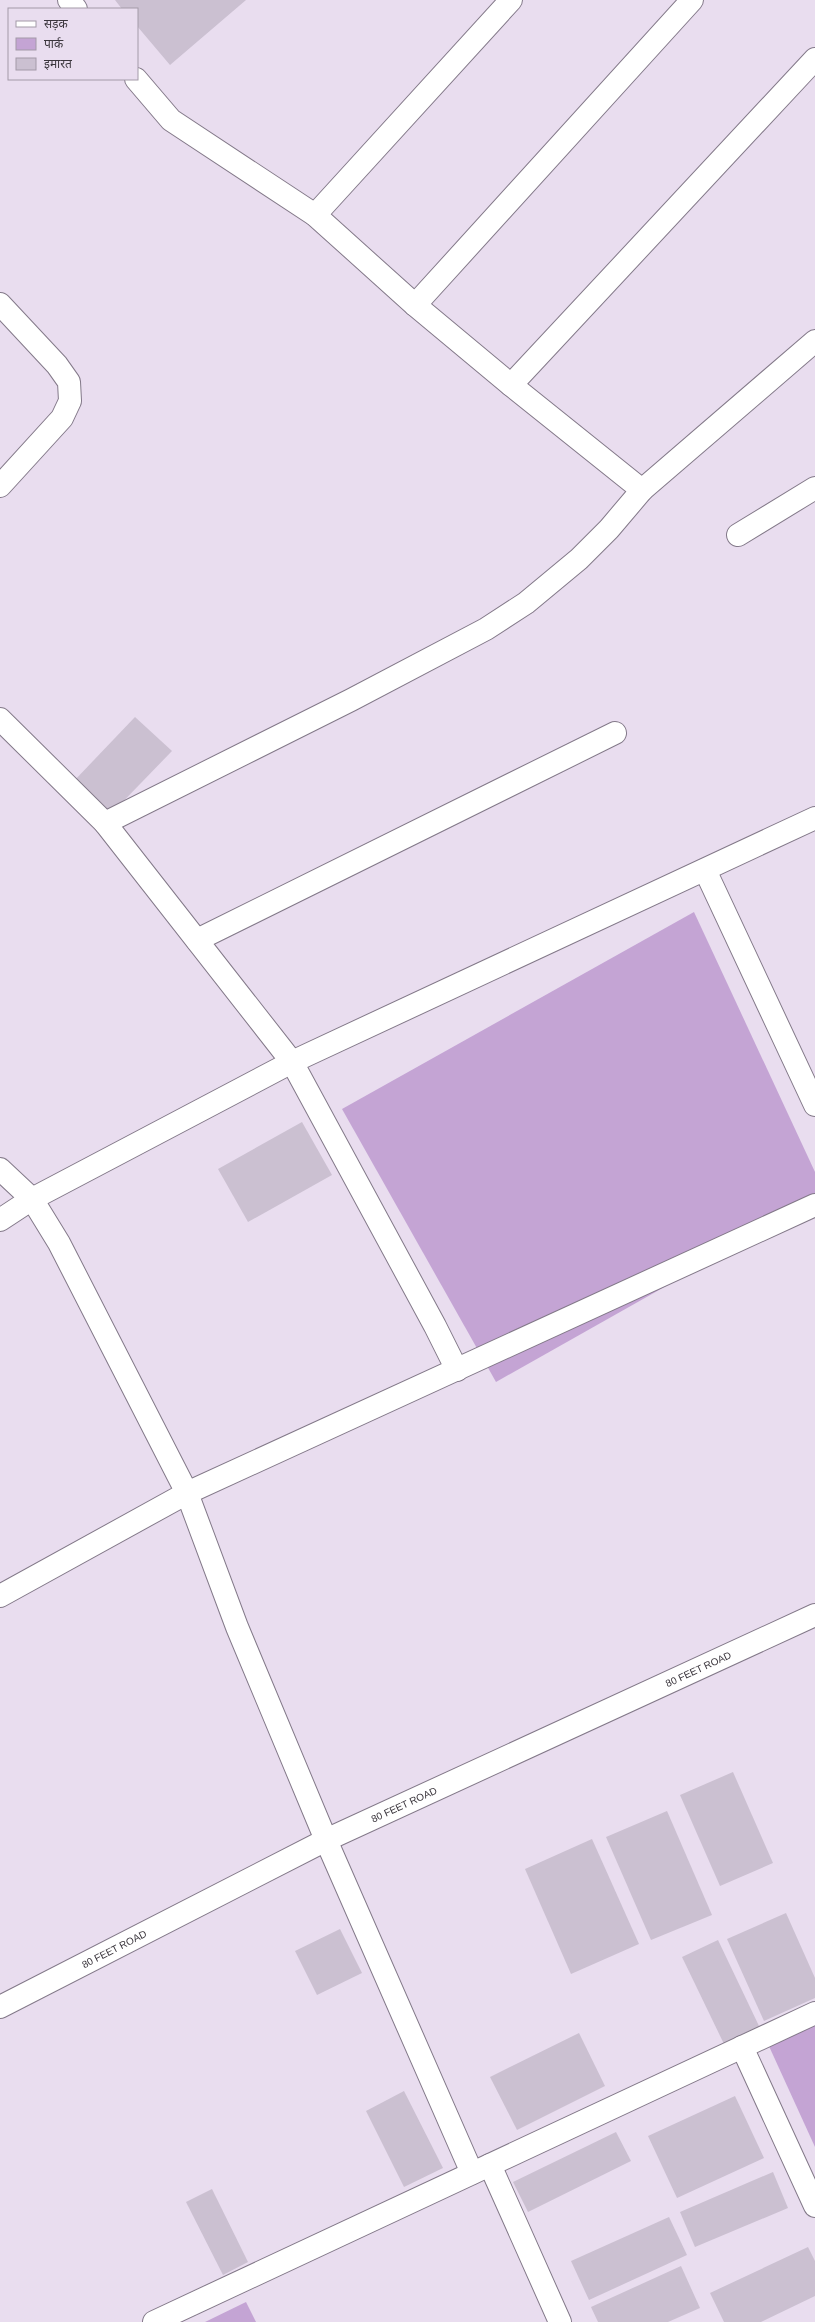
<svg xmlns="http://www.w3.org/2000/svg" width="815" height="2322" viewBox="0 0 815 2322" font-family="Arial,'Noto Sans Devanagari',sans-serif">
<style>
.green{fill:#c4a4d4}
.building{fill:#cbc0d1}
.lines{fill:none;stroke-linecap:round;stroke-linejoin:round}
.minor-casing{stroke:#837989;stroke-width:24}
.tertiary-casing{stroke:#837989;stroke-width:24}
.minor{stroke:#fff;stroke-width:22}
.tertiary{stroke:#fff;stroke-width:22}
.labels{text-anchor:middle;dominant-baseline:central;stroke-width:3;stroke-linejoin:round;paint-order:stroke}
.street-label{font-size:10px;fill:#3b363d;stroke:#e9ddef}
</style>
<rect width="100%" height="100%" fill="#e9ddef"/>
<!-- green -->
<g class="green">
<path d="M694,912L815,1172V1202L496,1382L342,1109Z"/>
<path d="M815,2023V2147L768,2044Z"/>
<path d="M246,2302L256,2322H205Z"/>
</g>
<!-- building -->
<g class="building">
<path d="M115,0H246L170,65L137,26V9H122Z"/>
<path d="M135,717L172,751L109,816L73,782Z"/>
<path d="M302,1122L332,1175L248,1222L218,1169Z"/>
<path d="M733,1772L773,1863L720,1886L680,1795Z"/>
<path d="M667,1811L712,1915L651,1940L606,1837Z"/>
<path d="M592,1839L639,1944L571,1974L525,1869Z"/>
<path d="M786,1913L815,1978V1998L764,2021L727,1939Z"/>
<path d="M340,1929L362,1973L317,1995L295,1951Z"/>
<path d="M718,1940L759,2026L724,2044L682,1957Z"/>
<path d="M579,2033L605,2086L517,2130L490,2077Z"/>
<path d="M404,2091L443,2168L404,2187L366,2111Z"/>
<path d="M735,2096L764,2158L677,2198L648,2136Z"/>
<path d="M616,2132L631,2161L528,2212L513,2182Z"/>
<path d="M773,2172L788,2208L695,2247L680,2212Z"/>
<path d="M212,2189L248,2262L223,2275L186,2202Z"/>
<path d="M669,2217L687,2255L589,2300L571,2261Z"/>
<path d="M808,2247L815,2261V2296L761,2322H724L710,2293Z"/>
<path d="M681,2266L700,2308L668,2322H598L591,2307Z"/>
</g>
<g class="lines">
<defs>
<g id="minor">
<path d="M69,0L76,9"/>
<path d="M136,79L171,120L315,215L415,305L511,385L642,490"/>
<path d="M315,215L511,0"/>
<path d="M0,304L57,365L69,382L70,401L62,418L0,486"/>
<path d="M415,305L692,0"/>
<path d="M511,385L815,59"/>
<path d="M738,535L815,488"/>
<path d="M0,719L105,823L292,1062L435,1326L457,1370"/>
<path d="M105,823L351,700L486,629L526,603L579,559L609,529L642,490L815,341"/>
<path d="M705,870L815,1105"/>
<path d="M197,940L615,733"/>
<path d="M0,1169L32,1199L59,1243L187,1493L237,1627L326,1840L472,2173"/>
<path d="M0,1220L32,1199L292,1062L815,818"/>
<path d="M0,1596L187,1493L815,1205"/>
<path d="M742,2047L815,2206"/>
<path d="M490,2165L560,2322"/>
<path d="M154,2322L815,2013"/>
</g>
<g id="tertiary">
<path id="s1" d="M0,2007L326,1840L815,1615"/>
</g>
</defs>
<!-- minor casing -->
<use href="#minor" class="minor-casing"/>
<!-- tertiary casing -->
<use href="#tertiary" class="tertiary-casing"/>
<!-- minor -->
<use href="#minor" class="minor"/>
<!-- tertiary -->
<use href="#tertiary" class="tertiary"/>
</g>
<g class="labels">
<!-- street labels -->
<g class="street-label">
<text stroke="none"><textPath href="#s1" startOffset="776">80 FEET ROAD</textPath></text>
<text stroke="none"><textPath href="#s1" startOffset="452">80 FEET ROAD</textPath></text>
<text stroke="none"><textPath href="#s1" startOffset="128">80 FEET ROAD</textPath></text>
</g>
</g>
<!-- legend -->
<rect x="8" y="8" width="130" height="72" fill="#e9ddef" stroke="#a39aa8"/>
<rect x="16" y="21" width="20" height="6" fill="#ffffff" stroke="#a39aa8"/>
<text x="44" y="28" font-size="12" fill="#3b363d">सड़क</text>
<rect x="16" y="38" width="20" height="12" fill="#c4a4d4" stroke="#a39aa8"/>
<text x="44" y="48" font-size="12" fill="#3b363d">पार्क</text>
<rect x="16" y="58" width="20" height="12" fill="#cbc0d1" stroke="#a39aa8"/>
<text x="44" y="68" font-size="12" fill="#3b363d">इमारत</text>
</svg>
